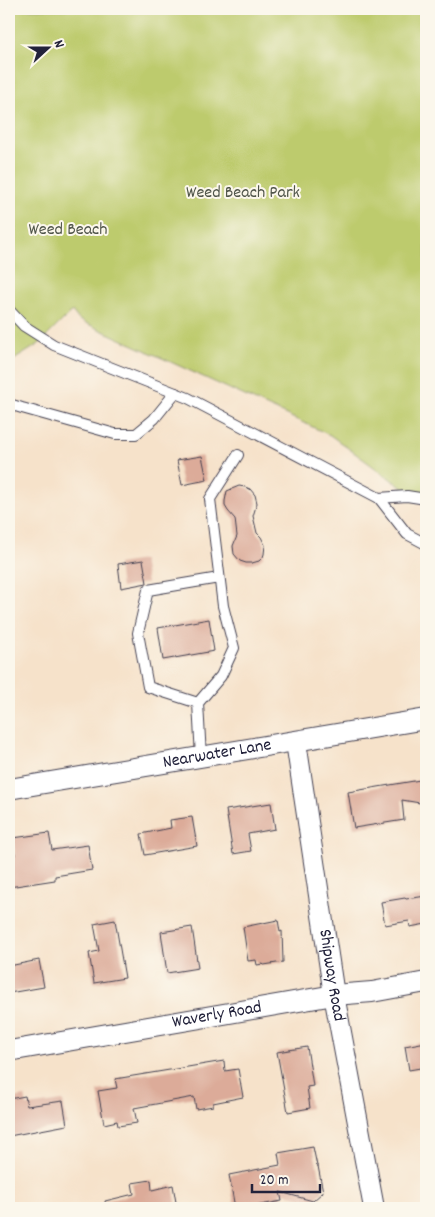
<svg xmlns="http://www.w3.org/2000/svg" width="435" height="1217" viewBox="0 0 435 1217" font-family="Dekko,sans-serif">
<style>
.green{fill:#bdcb6d;stroke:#707654}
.building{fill:#dcab99}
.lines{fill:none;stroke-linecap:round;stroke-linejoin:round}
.service-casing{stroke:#423f50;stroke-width:12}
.minor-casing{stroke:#423f50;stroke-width:22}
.service{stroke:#fff;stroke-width:10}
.minor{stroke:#fff;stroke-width:20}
.labels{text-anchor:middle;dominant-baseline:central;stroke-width:4;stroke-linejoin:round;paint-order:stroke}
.park-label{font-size:18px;fill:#50554a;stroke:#fbf7ec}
.street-label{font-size:18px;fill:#22223b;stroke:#fbf7ec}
</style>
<rect width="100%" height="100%" fill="#fbf7ec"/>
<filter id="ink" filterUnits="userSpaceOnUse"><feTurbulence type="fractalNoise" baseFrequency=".02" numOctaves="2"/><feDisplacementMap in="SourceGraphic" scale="10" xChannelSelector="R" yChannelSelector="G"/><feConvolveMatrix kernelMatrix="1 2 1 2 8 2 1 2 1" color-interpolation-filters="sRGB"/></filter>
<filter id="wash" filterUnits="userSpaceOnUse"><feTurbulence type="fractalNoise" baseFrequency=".0096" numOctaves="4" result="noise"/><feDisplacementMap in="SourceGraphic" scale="20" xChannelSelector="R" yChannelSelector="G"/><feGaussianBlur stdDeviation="1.12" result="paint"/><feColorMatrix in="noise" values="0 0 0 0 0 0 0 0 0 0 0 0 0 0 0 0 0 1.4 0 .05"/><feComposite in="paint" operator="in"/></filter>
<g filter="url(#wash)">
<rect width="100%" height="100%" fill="#f6e2ca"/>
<!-- green -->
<path class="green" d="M9,9H426V505L330,435L79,320L72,311L39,344L9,363Z"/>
<g id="blocks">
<!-- building -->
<g class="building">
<path d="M202,456L207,480L182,485L177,460Z"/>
<path d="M239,486L245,487L250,489L255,495L257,503L253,516L257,533L261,537L265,545L264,554L263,557L259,561L252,563H246L240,561L234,554L233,546L237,536L235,519L228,511L225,506V501L227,491Z"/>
<path d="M143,560L147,583L121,588L118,564Z"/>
<path d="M209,619L214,651L163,660L158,628Z"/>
<path d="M426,779V804L402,800L404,820L354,828L348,792Z"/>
<path d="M271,803L275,829L248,834L251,851L233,854L226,810Z"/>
<path d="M192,817L197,846L145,855L141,834L171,828L170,820Z"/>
<path d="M49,833L52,850L88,845L92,870L55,876V880L9,887V856L15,855L13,838Z"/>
<path d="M426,896V924L410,927L409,921L385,925L381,902L405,898L406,899Z"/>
<path d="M115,920L125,978L94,983L89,953L99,951L94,924Z"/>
<path d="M278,920L280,932L282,931L283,962L264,965L263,964L257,965L256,960L248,961L243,927Z"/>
<path d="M192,927L198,968L167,973L161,932Z"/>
<path d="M39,960L44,987L9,993V966Z"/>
<path d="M426,1042V1067L409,1070L405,1046Z"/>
<path d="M307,1047L313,1086L307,1087L310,1108L288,1112L277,1052Z"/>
<path d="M224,1061L225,1071L238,1069L243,1097L213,1103V1106L196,1109L194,1097L134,1108L137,1123L118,1126L117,1121L104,1124L98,1091L117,1088L115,1079Z"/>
<path d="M25,1096L27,1106L63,1101L67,1125L9,1136V1099Z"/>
<path d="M313,1147L317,1166H318L323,1192L313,1201L280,1192L282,1201L244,1208H235L229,1175L280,1165L278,1153Z"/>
<path d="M151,1180L152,1190L173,1185L177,1208H106L105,1201L134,1194L132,1183Z"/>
</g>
</g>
</g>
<g filter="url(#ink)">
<use href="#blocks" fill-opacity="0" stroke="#423f50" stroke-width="1"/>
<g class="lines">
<defs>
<g id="service">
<path d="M9,310L24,326L54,345L188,398L379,498L407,534L426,544"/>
<path d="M9,404L22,408L115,434H136L154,419L175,393"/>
<path d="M379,498L407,496L426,499"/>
<path d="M198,703L148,687L138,633L148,590L219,578"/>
<path d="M201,757L198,703L221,676L234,648L223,606L210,499L238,455"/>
</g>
<g id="minor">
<path id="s1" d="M296,742L334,995L374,1208"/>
<path id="s2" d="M9,789L426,719"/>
<path id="s3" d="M9,1051L334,995L372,992L426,982"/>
</g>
</defs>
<!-- service casing -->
<use href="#service" class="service-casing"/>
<!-- minor casing -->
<use href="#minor" class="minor-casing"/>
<!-- service -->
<use href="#service" class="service"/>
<!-- minor -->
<use href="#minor" class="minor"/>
</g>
</g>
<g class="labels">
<!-- park labels -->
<g class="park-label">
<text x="243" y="193">Weed Beach Park</text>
<text x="68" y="230">Weed Beach</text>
</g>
<!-- street labels -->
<g class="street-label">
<text stroke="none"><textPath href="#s2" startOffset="211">Nearwater Lane</textPath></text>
<text stroke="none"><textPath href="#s1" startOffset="236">Shipway Road</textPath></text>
<text stroke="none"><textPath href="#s3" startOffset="211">Waverly Road</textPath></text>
</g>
</g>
<!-- margin -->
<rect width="435" height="1217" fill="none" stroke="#fbf7ec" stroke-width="30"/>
<!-- north arrow -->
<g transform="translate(48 48) rotate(69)" stroke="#fbf7ec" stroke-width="4" paint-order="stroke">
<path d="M0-4L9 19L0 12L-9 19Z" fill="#22223b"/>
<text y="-8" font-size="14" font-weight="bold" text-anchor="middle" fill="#22223b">N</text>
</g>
<!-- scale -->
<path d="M252 1184v8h68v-8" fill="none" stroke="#22223b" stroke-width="2.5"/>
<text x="260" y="1184" font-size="15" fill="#22223b" stroke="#fbf7ec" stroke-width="4" paint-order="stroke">20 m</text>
</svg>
